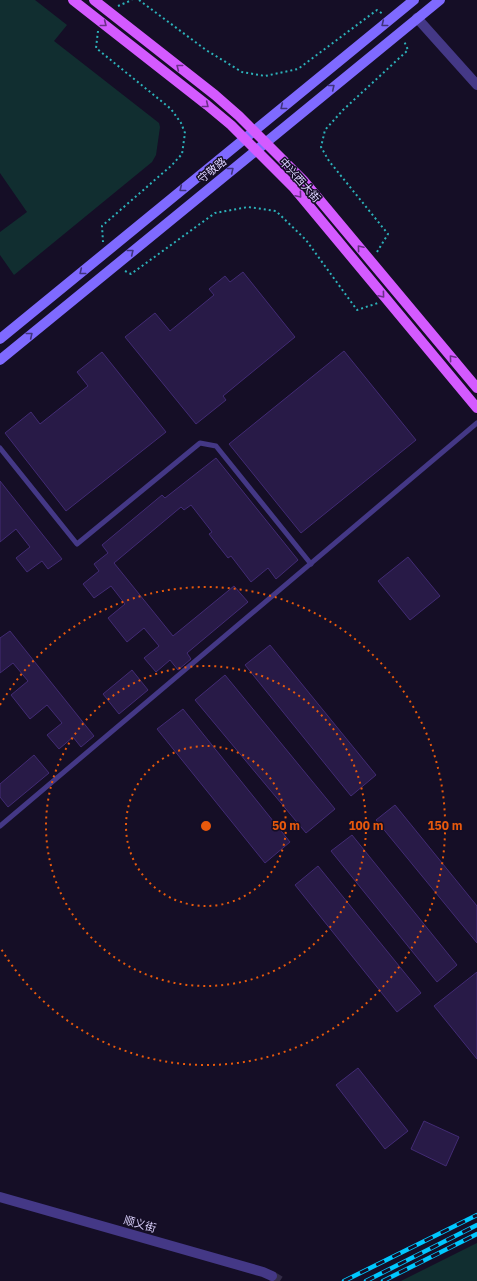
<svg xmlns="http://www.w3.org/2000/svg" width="477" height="1281" viewBox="0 0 477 1281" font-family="'IBM Plex Sans','Noto Sans SC',sans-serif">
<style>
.green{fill:#112e30}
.building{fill:#281a47;stroke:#422b74}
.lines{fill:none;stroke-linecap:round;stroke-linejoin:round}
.street-tunnel{stroke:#332c47;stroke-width:10;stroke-dasharray:10 5;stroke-linecap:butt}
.path{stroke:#2cb2ba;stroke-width:2;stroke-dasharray:2 3;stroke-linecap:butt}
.lane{stroke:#443886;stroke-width:5}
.street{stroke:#443886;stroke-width:10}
.secondary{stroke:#7f6aff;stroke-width:10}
.primary{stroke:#d45aff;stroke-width:10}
.rail-casing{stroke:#00c7fe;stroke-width:4.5}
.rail{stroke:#150e26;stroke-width:3;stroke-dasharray:9;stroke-linecap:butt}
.oneway{stroke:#6b3088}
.oneway2{stroke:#3f337d}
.ring{fill:none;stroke:#e8590c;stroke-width:2;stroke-dasharray:2 4}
.labels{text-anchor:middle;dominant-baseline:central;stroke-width:3;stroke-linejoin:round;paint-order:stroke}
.street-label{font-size:11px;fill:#ddd3ff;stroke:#150e26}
.centre{fill:#e8590c;stroke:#150e26;stroke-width:2}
.ring-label{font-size:12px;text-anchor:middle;font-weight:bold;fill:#e8590c;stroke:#150e26;stroke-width:3;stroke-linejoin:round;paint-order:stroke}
</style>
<rect width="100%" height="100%" fill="#150e26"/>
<!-- green -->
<g class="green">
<path d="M0,0H35L67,25L54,41L159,123L160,127L156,155L152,162L14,275L0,255V232L27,212L0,173Z"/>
<path d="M477,1243V1281H401Z"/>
</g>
<!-- building -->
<g class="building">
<path d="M243,272L295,337L223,396L226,400L196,424L125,337L155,313L170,331L214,295L209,289L225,276L230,282Z"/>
<path d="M344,351L416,440L301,533L229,444Z"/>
<path d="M102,352L166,432L66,511L5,433L31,412L40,424L88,386L77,372Z"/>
<path d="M216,458L298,560L276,579L268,568L251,582L231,556L228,558L209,534L212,532L191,505L184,510L181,507L114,563L173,636L234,586L248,602L187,653L191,659L178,670L170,660L156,672L144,658L159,646L144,628L127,642L108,618L125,604L111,586L94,598L83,584L99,571L94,564L108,553L102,545L162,495L165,498Z"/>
<path d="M0,481L62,559L48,569L42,561L27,572L16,558L30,547L16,529L0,542Z"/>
<path d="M408,557L440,596L410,620L378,581Z"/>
<path d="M10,631L94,736L81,747L73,737L59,749L47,735L62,723L47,705L30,719L11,695L28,681L13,663L0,673V638Z"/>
<path d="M270,645L376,775L351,796L245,665Z"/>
<path d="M132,670L148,690L119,714L103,694Z"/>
<path d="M225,675L335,809L306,833L195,700Z"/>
<path d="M183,709L290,842L265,863L157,729Z"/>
<path d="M34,755L49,773L8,807L0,797V784Z"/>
<path d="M395,805L477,906V943L376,820Z"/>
<path d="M352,835L457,965L437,982L331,851Z"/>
<path d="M318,866L421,993L397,1012L295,885Z"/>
<path d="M477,972V1059L434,1006Z"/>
<path d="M358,1068L408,1131L385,1149L336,1085Z"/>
<path d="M424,1121L459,1137L446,1166L411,1149Z"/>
</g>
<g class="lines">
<!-- street-tunnel -->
<path class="street-tunnel" d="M272,1276L280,1281"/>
<!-- path -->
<g class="path">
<path d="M139,0L206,50L242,72L265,76L298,69L377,10L383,14"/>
<path d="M118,6L132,0"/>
<path d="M98,31L96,48L171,109L181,123L185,133L182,154L172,165L102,226L103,242"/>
<path d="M377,252L388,234L329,161L321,147L325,130L343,110L408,50L404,41"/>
<path d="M125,271L131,274L215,213L248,207L276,211L306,240L357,310L378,303"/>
</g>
<!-- lane -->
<g class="lane">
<path d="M0,448L77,544L200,443L216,446L311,564"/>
<path d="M0,826L477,423"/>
</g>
<!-- street -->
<g class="street">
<path d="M417,18L477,85"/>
<path d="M0,1197L263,1272L272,1276"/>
</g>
<!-- secondary -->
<g class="secondary">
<path d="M0,339L414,0"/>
<path d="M0,360L440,0"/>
</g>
<!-- primary -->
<g class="primary">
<path d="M73,0L207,105L231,125L294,188L477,408"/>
<path d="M94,0L215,95L239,116L303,180L477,388"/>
</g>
<defs>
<g id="rail">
<path d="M344,1281L477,1215"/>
<path d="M366,1281L477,1225"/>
<path d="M383,1281L477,1234"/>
</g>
</defs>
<!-- rail casing -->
<use href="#rail" class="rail-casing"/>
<!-- rail -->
<use href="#rail" class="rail"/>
</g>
<!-- one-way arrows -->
<defs><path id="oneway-chevron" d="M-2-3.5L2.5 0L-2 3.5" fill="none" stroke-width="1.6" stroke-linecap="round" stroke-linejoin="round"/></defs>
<g class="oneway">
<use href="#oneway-chevron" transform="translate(104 24) rotate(38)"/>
<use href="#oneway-chevron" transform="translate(179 67) rotate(-142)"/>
<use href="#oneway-chevron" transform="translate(206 105) rotate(39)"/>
<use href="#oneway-chevron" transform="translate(299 195) rotate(50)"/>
<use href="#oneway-chevron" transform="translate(360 248) rotate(-130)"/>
<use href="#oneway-chevron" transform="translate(382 295) rotate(50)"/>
<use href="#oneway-chevron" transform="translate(452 358) rotate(-130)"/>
</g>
<g class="oneway2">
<use href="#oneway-chevron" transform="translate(384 24) rotate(141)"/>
<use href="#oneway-chevron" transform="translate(332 87) rotate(-39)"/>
<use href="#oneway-chevron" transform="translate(283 107) rotate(141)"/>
<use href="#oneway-chevron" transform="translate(231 170) rotate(-39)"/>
<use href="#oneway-chevron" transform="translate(182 189) rotate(141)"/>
<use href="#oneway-chevron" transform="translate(131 252) rotate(-39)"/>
<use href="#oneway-chevron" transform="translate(82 272) rotate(141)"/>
<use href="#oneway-chevron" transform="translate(30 335) rotate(-39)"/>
</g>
<!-- distance rings -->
<g class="ring">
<circle cx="206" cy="826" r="80"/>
<circle cx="206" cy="826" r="160"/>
<path d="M0 705A239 239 0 1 1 0 947"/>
</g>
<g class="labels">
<!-- street labels -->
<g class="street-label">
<text transform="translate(212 170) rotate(-39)">守敬路</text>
<text transform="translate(300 180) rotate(48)">中兴西大街</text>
<text transform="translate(140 1224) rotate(16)">顺义街</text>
</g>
</g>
<circle cx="206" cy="826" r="6" class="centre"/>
<g class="ring-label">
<text x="286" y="830">50 m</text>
<text x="366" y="830">100 m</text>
<text x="445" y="830">150 m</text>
</g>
</svg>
